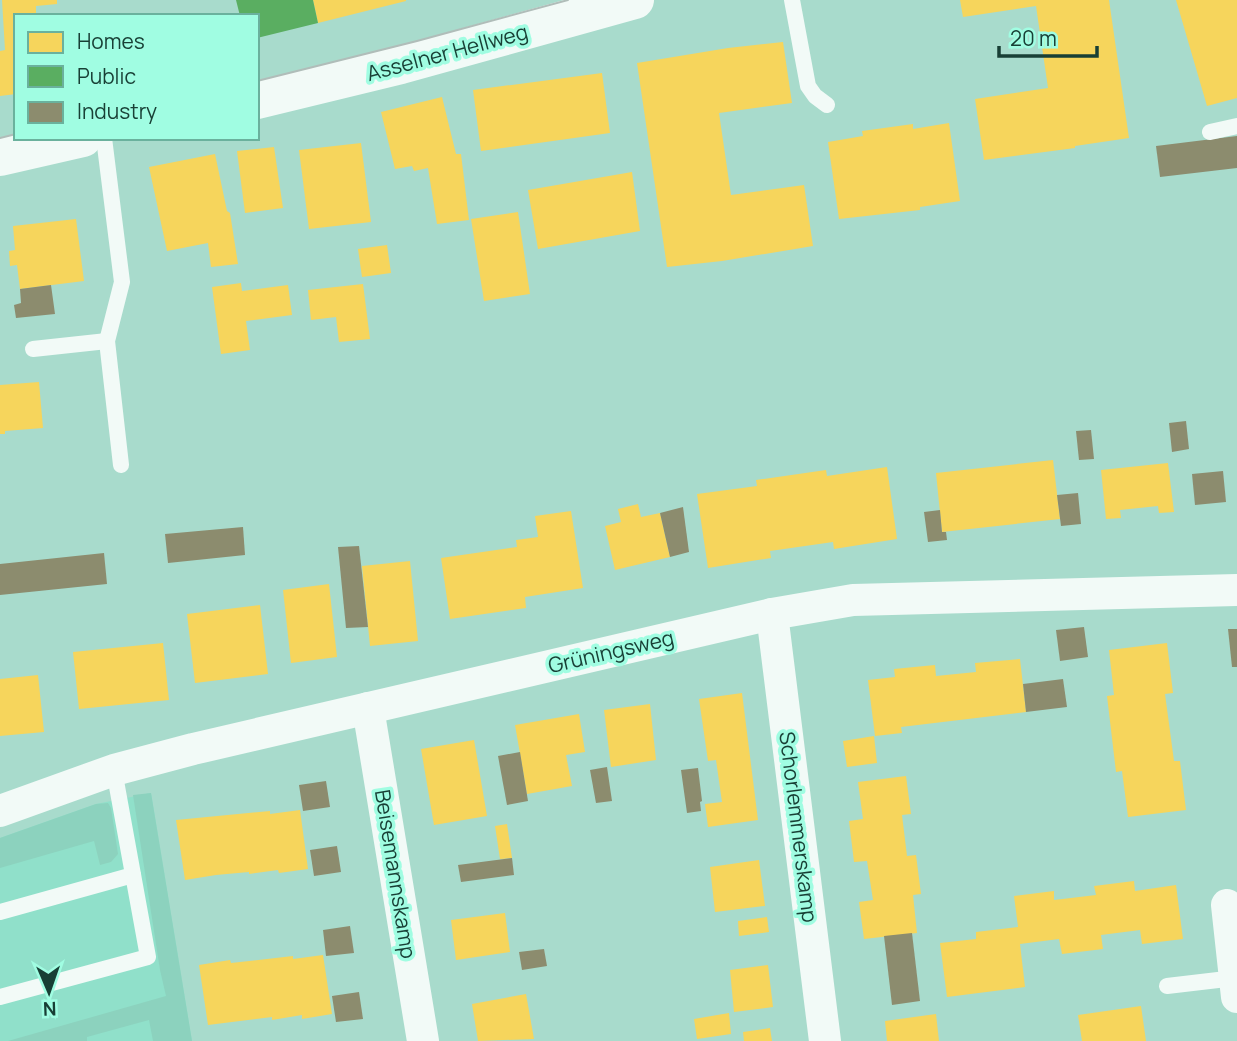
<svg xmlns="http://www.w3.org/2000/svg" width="1237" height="1041" viewBox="0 0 1237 1041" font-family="Manrope,sans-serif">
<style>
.built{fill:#90e0ca}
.green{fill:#8cd2be}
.homes{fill:#f6d55c}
.public{fill:#5aae61}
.industry{fill:#8c8c6e}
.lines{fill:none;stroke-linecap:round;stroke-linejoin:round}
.lane{stroke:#f2faf7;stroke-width:16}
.street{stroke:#f2faf7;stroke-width:32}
.secondary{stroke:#f2faf7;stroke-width:38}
.tram{stroke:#b0bdb9;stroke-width:2}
.labels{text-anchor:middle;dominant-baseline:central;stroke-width:7;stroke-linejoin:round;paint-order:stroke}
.street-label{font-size:21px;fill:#183f35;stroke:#a0fde2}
</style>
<rect width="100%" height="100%" fill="#a8dbcc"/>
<!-- built -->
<path class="built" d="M151,793L192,1041H0V838L96,804Z"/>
<!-- green -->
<g class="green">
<path d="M151,793L192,1041H153L149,1020L87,1037V1041H8L166,996L160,970L133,795Z"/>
<path d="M108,803L111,808L118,854L111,862L100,865L94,841L0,868V838L96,804Z"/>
</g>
<!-- homes -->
<g class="homes">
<path d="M2,0H57V4L36,6V16H16V94L0,96V51L5,50Z"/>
<path d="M313,0H406V1L318,23Z"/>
<path d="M960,0H1109L1129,138L1075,146V148L984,160L975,99L1048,88L1036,6L963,17Z"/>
<path d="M1176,0H1237V98L1207,106Z"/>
<path d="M783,42L792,103L719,113L731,195L804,185L813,246L722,261L667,267L637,63L728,48Z"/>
<path d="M602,73L610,133L481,151L473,90Z"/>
<path d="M442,97L456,154H461L469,220L437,224L428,168L414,171L412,166L395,169L381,112Z"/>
<path d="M949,123L960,201L920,207V210L839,219L828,142L863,136L862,131L913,124V129Z"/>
<path d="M361,143L371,222L309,229L299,150Z"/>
<path d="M274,147L283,208L245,213L237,151Z"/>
<path d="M215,154L227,211L230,213L238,264L211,267L208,243L167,251L149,167Z"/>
<path d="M632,172L640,231L538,249L528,190Z"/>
<path d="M518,212L530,294L484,301L471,219Z"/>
<path d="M76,219L84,281L20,289L17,265L10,266L9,251L15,250L13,226Z"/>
<path d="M387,245L391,273L362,277L358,249Z"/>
<path d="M241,283L242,291L288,285L292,315L246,321L250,350L221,354L212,287Z"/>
<path d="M363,284L370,339L339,342L336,317L311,320L308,290Z"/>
<path d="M39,382L43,428L5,431V434H0V385Z"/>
<path d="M1053,460L1060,519L942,532L936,473Z"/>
<path d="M1168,463L1174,512L1159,513L1158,506L1120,510L1121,518L1106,519L1101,470Z"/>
<path d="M887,467L897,539L834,549L833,542L770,551L771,558L708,568L697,494L757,486L756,480L826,470L827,476Z"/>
<path d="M638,504L641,517L660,513L670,557L615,570L605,526L621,522L618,509Z"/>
<path d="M571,511L583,588L525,597L526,608L450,619L441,558L517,547L516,540L538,537L535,516Z"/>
<path d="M410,561L418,641L370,646L362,566Z"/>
<path d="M329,584L337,657L291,663L283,590Z"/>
<path d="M260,605L268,674L195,683L187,614Z"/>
<path d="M163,643L169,700L79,709L73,652Z"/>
<path d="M1167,643L1173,693L1165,694L1174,761H1180L1186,810L1128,817L1122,771L1116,772L1107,696L1114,695L1109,650Z"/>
<path d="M1020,659L1026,712L901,727L902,733L875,736L868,680L895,677L894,669L935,665L936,676L976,672L975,663Z"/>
<path d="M38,675L44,732L0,736V679Z"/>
<path d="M742,693L758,820L708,827L705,804L722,802L716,760L708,761L699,699Z"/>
<path d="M650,704L656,760L611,767L604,710Z"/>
<path d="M579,714L585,752L566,755L572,786L527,794L515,725Z"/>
<path d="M874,736L877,763L847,767L843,741Z"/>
<path d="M474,740L487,816L434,825L421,749Z"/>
<path d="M906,776L911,814L902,815L907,856L916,855L921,894L913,895L917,933L864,939L859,902L873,900L867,861L854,862L849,821L863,819L858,782Z"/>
<path d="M300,810L308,869L279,873L278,870L249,874V872L216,875L185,880L176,820L270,811V814Z"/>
<path d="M507,824L512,858L500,859L495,826Z"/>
<path d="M759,860L765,906L715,912L710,867Z"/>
<path d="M1134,881L1135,891L1176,885L1183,939L1142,944L1140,930L1101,935L1103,949L1062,954L1059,939L1020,944L1025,987L947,997L940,943L976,939V932L1018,927L1014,896L1054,891V900L1096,895L1094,886Z"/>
<path d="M505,913L510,952L456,960L451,920Z"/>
<path d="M767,917L769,932L739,936L738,921Z"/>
<path d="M323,955L332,1014L302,1019V1015L272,1020V1017L208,1025L199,965L230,960L231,963L293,956V959Z"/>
<path d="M768,965L773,1007L734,1012L730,970Z"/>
<path d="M526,994L534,1039L478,1041L472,1004Z"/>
<path d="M1141,1006L1146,1041H1082L1078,1015Z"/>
<path d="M729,1013L731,1034L697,1039L694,1019Z"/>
<path d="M936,1014L939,1041H887L885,1021Z"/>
<path d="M770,1028L772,1041H744L743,1032Z"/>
</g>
<!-- public -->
<path class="public" d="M236,0H313L318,23L257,38V16H240Z"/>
<!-- industry -->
<g class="industry">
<path d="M1237,136V168L1160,177L1156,146Z"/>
<path d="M51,285L55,314L16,318L14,305L21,303L20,289Z"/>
<path d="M1186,421L1189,449L1172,452L1169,423Z"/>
<path d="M1091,430L1094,459L1079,460L1076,431Z"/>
<path d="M1223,471L1226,502L1195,505L1192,474Z"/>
<path d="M1078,493L1081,524L1061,526L1057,495Z"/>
<path d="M683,507L689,552L670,557L660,513Z"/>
<path d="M940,510L942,532H946L947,540L928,542L924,512Z"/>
<path d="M243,527L245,555L168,563L165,534Z"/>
<path d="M359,546L368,627L346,628L338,547Z"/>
<path d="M104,553L107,584L0,595V564Z"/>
<path d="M1084,627L1088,657L1060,661L1056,630Z"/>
<path d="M1228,629H1237V667H1232Z"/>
<path d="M1063,679L1067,707L1026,712L1023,684Z"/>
<path d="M520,752L528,801L507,805L498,756Z"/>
<path d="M607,767L612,801L596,803L590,770Z"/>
<path d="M698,768L702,801L700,802L701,811L687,813L681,770Z"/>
<path d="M326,781L330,807L303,811L299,785Z"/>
<path d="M337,846L341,872L314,876L310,850Z"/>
<path d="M512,858L514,875L461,882L458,865Z"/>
<path d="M350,926L354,953L326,956L323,930Z"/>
<path d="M912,933L920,1001L892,1005L884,936Z"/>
<path d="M544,949L547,966L522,970L519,952Z"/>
<path d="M359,992L363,1019L336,1022L332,996Z"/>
</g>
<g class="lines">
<!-- lane -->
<g class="lane">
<path d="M792,0L808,86L815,96L827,105"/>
<path d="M1210,132L1237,126"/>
<path d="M104,138L122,282L107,341L121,465"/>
<path d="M33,349L107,341"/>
<path d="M0,912L133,875"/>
<path d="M1167,986L1235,978"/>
<path d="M0,997L148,957L114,770"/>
</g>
<!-- street -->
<g class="street">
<path d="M772,614L825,1041"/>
<path d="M368,708L423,1041"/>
<path d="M0,811L114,770L193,749L772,614L853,600L1237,590"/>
<path d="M1227,905L1237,997"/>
</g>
<!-- secondary -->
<g class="secondary">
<path d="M257,100L401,65L635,0"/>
<path d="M0,157L83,138"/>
</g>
<!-- tram -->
<g class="tram">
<path d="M257,81L417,41L568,0"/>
<path d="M0,138L16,134"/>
</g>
</g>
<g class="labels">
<!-- street labels -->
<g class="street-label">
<text transform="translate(447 52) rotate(-15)">Asselner Hellweg</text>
<text transform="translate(611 651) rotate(-13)">Grüningsweg</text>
<text transform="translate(799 827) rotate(83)">Schorlemmerskamp</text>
<text transform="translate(396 874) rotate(81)">Beisemannskamp</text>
</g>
</g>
<!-- legend -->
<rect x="14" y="14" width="245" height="126" fill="#a0fde2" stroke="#6ab19d" stroke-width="2"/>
<rect x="28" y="32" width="35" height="21" fill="#f6d55c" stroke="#6ab19d" stroke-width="2"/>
<text x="77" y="49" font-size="21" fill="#183f35">Homes</text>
<rect x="28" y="66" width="35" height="21" fill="#5aae61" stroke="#6ab19d" stroke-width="2"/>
<text x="77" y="84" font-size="21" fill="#183f35">Public</text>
<rect x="28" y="102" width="35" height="21" fill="#8c8c6e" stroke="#6ab19d" stroke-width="2"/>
<text x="77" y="119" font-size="21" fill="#183f35">Industry</text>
<!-- north arrow -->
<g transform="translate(49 992) rotate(178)" stroke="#a0fde2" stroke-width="5" paint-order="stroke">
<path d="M0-5L12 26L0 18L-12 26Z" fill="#183f35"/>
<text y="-10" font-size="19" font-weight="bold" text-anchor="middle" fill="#183f35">N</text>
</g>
<!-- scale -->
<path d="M999 46v10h98v-10" fill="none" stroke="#183f35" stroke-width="3.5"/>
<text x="1010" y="46" font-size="21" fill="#183f35" stroke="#a0fde2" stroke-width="5" paint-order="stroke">20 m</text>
</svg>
